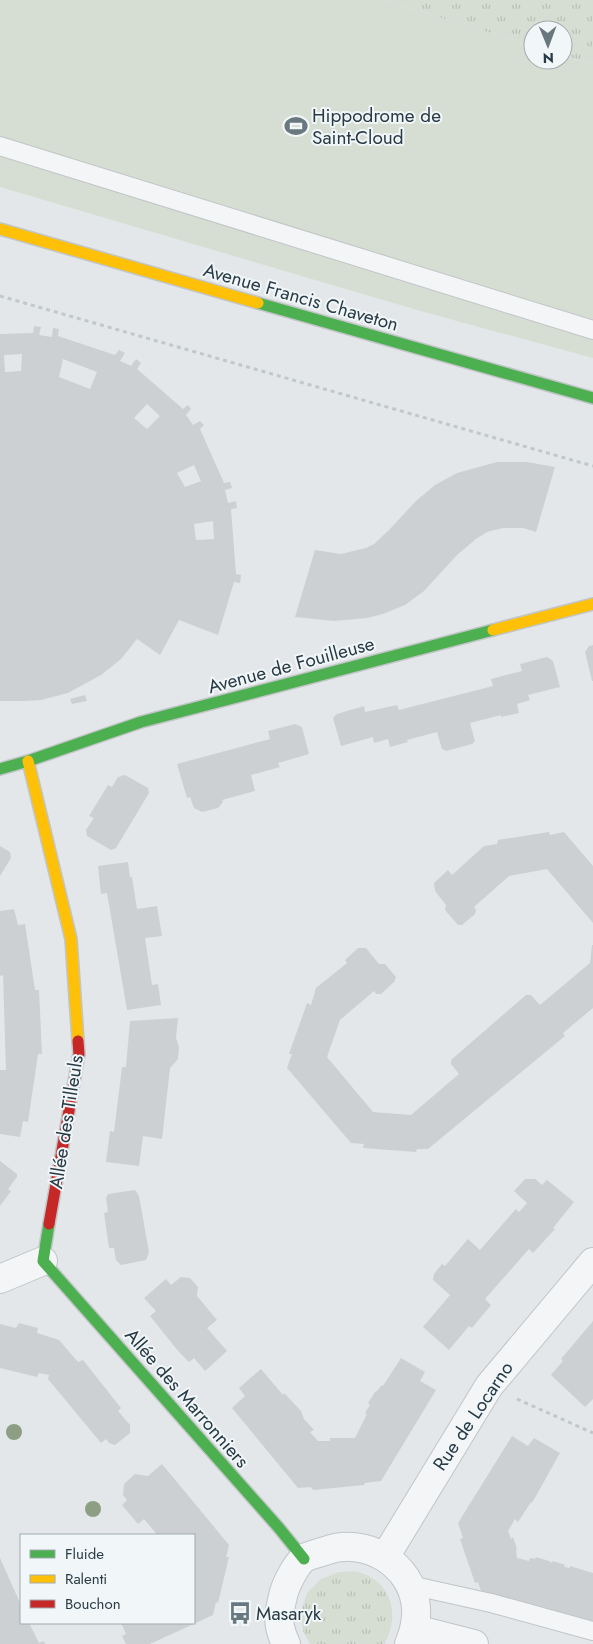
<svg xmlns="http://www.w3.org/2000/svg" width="593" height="1644" viewBox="0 0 593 1644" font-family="Jost,sans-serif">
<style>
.grass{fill:url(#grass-tufts)}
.garden{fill:#d6ded3}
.building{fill:#ccd0d2;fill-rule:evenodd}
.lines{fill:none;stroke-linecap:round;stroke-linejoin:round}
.lane-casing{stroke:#c1c5c7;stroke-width:20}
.street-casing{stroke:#c1c5c7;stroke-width:30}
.fast-casing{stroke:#c1c5c7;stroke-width:14}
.slow-casing{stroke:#c1c5c7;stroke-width:14}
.jam-casing{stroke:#c1c5c7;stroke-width:14}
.path{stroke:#c2c7c9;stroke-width:3;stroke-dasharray:4 4;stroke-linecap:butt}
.lane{stroke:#f3f5f6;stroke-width:18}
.street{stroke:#f3f5f6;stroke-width:28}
.fast{stroke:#4caf50;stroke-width:11}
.slow{stroke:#ffc107;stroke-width:11}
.jam{stroke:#c62828;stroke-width:11}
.tree{fill:#8e9e85}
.labels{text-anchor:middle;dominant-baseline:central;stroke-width:4;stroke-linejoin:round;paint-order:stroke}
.poi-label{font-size:19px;fill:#283a45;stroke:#f1f6f8;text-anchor:start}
.street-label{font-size:19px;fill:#283a45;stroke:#f1f6f8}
</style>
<defs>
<pattern id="grass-tufts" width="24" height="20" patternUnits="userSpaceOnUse" patternTransform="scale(1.25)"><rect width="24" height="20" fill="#d6ded3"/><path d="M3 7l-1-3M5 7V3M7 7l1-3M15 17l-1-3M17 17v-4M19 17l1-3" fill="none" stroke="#b8bfb6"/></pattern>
</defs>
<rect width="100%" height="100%" fill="#e3e7e9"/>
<!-- grass -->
<g class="grass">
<path d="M383,0H593V64L563,55V30H533V46Z"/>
<path d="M339,1572C345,1572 353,1571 358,1572C392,1581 401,1616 384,1644H310L303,1631L301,1612L307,1593L321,1579Z"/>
</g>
<!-- garden -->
<path class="garden" d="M0,0H383L533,46V60H563V55L593,64V358L424,312L0,187Z"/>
<!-- building -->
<g class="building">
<path d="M34,326L41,327L39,335L52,337L53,328L59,329L58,336L115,355L119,350L125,353L120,361L131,366L136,359L141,363L137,369L183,409L188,405L191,409L186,415L193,425L200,421L204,425L200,429L224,483L230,482L232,488L225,490L228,503L236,501L237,508L231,509L236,574L241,575L240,583L234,582L218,635L179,620L160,655L137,639L121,659L101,675L68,693L41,700L26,701H0V334L33,333ZM22,354L21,371L5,372L4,355ZM63,359L97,372L90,389L59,377ZM147,404L160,416L147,429L134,418ZM194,465L201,481L185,487L177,473ZM213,521L214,539L196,540L194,524Z"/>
<path d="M497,462H527L555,467L536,532L523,528H503L487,532L476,539L457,555L424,591L405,605L383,614L367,618L334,621L295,617L315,550L341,554L366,548L374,544L389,530L416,501L435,485L457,473Z"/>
<path d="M593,645V681H592L585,652L589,646Z"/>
<path d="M547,657L553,661L560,687L528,695L530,700L517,704L519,713L501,717V715L470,723L475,741L472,744L446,751L442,749L437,732L407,740L408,742L390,747L388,739L374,743L373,737L341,746L333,718L337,714L364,706L365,712L397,705L399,710L493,686L491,679L522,671L520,664Z"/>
<path d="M85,695L87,701L72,704L70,699Z"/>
<path d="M295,724L302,727L309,754L278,763L280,767L251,775L255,791L222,800L223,802L218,808L202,812L194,808L190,797L187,798L177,764L270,739L268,731Z"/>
<path d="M125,775L148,788L149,793L116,848L111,850L87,836L86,830L94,818L89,816L108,785L112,787L118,777Z"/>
<path d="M549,832L550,835L564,832L593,866V923L547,869L509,876L474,907L476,910L475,914L462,925H458L445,910L446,905L435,891L434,883L448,870L452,875L484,846L497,844L498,840Z"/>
<path d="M0,846L10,852L11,858L0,876Z"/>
<path d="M128,862L130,877H132L137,909L157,906L162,936L145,938L152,985L158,984L161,1005L127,1010L107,893L101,894L98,866Z"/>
<path d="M14,909L18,925L25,924L35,990H39L42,1054H38L28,1122L23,1121L20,1137L0,1134V1070H6L3,975L0,976V911Z"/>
<path d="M592,945H593V1008L563,1033L565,1036L428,1149H417L416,1152L363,1148L364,1144L351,1143L287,1068L292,1054H289L307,1003L311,1005L316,988L347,963L345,960L358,948H366L379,964H385L396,977L394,982L381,994H376L374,991L340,1020L327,1057L373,1112L411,1115L459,1074L451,1064V1060L526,995H531L540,1005L590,963Z"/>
<path d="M178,1018L176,1038L179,1047L178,1059L170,1068L162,1139L143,1136L139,1166L106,1162L110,1131L114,1132L122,1067H126L130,1021Z"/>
<path d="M0,1161L17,1174V1177L8,1189L11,1191L0,1206Z"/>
<path d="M525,1179H535L542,1185L547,1180L574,1202L553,1228L555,1229L533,1253L529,1249L485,1299L491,1305L472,1328L469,1326L449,1350L423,1327L450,1295L433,1280L434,1274L442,1264L445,1266L468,1239L480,1250L516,1209L519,1212L527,1203L514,1191Z"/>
<path d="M135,1190L139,1196L149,1252L146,1260L121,1265L116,1260L114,1248H109L104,1213L108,1212L106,1198L108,1194Z"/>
<path d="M181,1277L190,1278L198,1287L197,1296L217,1320L207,1328L227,1351L205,1371L194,1358L189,1362L179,1352L150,1316L156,1311L144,1298L166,1279L171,1285Z"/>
<path d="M593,1321V1399L585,1407L551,1375L563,1361L561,1359Z"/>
<path d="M19,1323L38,1328L37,1333L59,1340L78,1362L83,1360L121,1408L118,1411L130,1425V1433L115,1445L109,1443L106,1439L101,1443L48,1379L49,1375L39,1373L37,1377L0,1368V1324L16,1328Z"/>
<path d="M401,1358L425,1372L420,1381L436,1390L381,1481L365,1483L364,1485L313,1490L311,1487L298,1488L232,1408L245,1396L239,1388L261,1369L283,1395L284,1393L301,1411L304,1419L314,1430L310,1432L318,1441H330V1438H355L367,1414L365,1413L370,1405L368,1403L375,1392H376L382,1385L383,1386Z"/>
<path d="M512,1436L528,1446L534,1438L560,1453L532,1503L531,1502L518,1522L515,1519L508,1531L511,1539L513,1537L517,1549L516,1550L517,1558L529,1561L530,1558L535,1559L536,1557L549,1561L552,1563L553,1561L565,1565L564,1567L570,1568V1566L593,1573V1625L482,1594L478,1582L475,1583L460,1539L463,1538L458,1523Z"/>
<path d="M162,1464L229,1545L226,1557H229L218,1603L216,1602L213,1615L150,1644H126L122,1636L126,1634L121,1623H194V1535H156L155,1532L144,1519L138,1524L122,1505L127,1500L123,1495L124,1484L135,1474L148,1476Z"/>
<path d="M0,1558L21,1605V1623H29L39,1643L44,1641L45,1644H0Z"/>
</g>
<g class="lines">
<defs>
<g id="lane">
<path d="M0,146L593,330"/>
<path d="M410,1585L491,1603L593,1631"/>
</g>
<g id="street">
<path d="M0,1279L43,1261"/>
<path d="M385,1557L489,1386L593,1262"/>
<path d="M415,1629L474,1644"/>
<path d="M286,1644C277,1625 278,1616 283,1596C285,1586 295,1566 303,1559C308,1555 319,1553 325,1551C364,1536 412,1563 416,1607C417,1620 414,1632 409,1644"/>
</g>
<g id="fast">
<path d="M258,303L593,398"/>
<path d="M0,769L28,761L141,722L493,630"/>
<path d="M49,1224L43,1261L279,1528L304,1559"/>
</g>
<g id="slow">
<path d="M0,229L258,303"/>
<path d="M493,630L593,604"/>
<path d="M28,761L71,939L78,1041"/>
</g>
<path id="jam" d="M49,1224L79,1054L78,1041"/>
</defs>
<!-- lane casing -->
<use href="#lane" class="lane-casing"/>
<!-- street casing -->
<use href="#street" class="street-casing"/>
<!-- fast casing -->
<use href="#fast" class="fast-casing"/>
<!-- slow casing -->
<use href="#slow" class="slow-casing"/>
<!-- jam casing -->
<use href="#jam" class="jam-casing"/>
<!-- path -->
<g class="path">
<path d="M0,296L593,466"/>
<path d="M517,1399L593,1433"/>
</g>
<!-- lane -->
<use href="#lane" class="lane"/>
<!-- street -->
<use href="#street" class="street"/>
<!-- fast -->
<use href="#fast" class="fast"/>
<!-- slow -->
<use href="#slow" class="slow"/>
<!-- jam -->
<use href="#jam" class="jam"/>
</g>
<!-- trees -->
<g class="tree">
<circle cx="14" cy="1432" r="8"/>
<circle cx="93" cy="1509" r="8"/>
</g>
<!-- icons -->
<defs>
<symbol id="stadium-bare" viewBox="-9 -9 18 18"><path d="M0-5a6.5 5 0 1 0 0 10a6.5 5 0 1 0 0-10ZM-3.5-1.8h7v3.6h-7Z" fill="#69777e" stroke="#f1f6f8" stroke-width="2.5" paint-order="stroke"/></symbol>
<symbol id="bus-bare" viewBox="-9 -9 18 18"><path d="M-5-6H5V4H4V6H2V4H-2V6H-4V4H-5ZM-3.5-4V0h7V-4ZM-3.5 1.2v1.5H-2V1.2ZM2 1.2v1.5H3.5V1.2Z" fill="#69777e" stroke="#f1f6f8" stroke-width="2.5" paint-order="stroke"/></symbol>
</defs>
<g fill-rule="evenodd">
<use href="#stadium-bare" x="280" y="110" width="32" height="32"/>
<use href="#bus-bare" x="224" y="1597" width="32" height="32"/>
</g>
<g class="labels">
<!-- poi labels -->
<g class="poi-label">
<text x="312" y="115">Hippodrome de<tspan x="312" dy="22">Saint-Cloud</tspan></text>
<text x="256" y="1613">Masaryk</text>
</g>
<!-- street labels -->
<g class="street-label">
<text transform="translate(301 297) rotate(16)">Avenue Francis Chaveton</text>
<text transform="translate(291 665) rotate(-15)">Avenue de Fouilleuse</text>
<text transform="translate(66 1122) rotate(-81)">Allée des Tilleuls</text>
<text transform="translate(187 1398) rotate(49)">Allée des Marronniers</text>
<text transform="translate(473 1416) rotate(-56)">Rue de Locarno</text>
</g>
</g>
<!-- legend -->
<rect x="20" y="1534" width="175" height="90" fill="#f1f6f8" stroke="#a1abb0"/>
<rect x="30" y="1550" width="25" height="8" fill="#4caf50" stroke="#a1abb0"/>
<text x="65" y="1559" font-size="15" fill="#283a45">Fluide</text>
<rect x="30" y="1575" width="25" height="8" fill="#ffc107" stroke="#a1abb0"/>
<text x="65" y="1584" font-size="15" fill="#283a45">Ralenti</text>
<rect x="30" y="1600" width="25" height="8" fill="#c62828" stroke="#a1abb0"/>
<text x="65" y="1609" font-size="15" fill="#283a45">Bouchon</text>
<!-- north arrow -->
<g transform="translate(548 45) rotate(179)"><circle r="24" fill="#f1f6f8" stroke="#a1abb0"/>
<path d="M0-4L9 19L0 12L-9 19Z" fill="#69777e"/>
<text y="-8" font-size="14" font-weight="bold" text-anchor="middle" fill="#283a45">N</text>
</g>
</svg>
